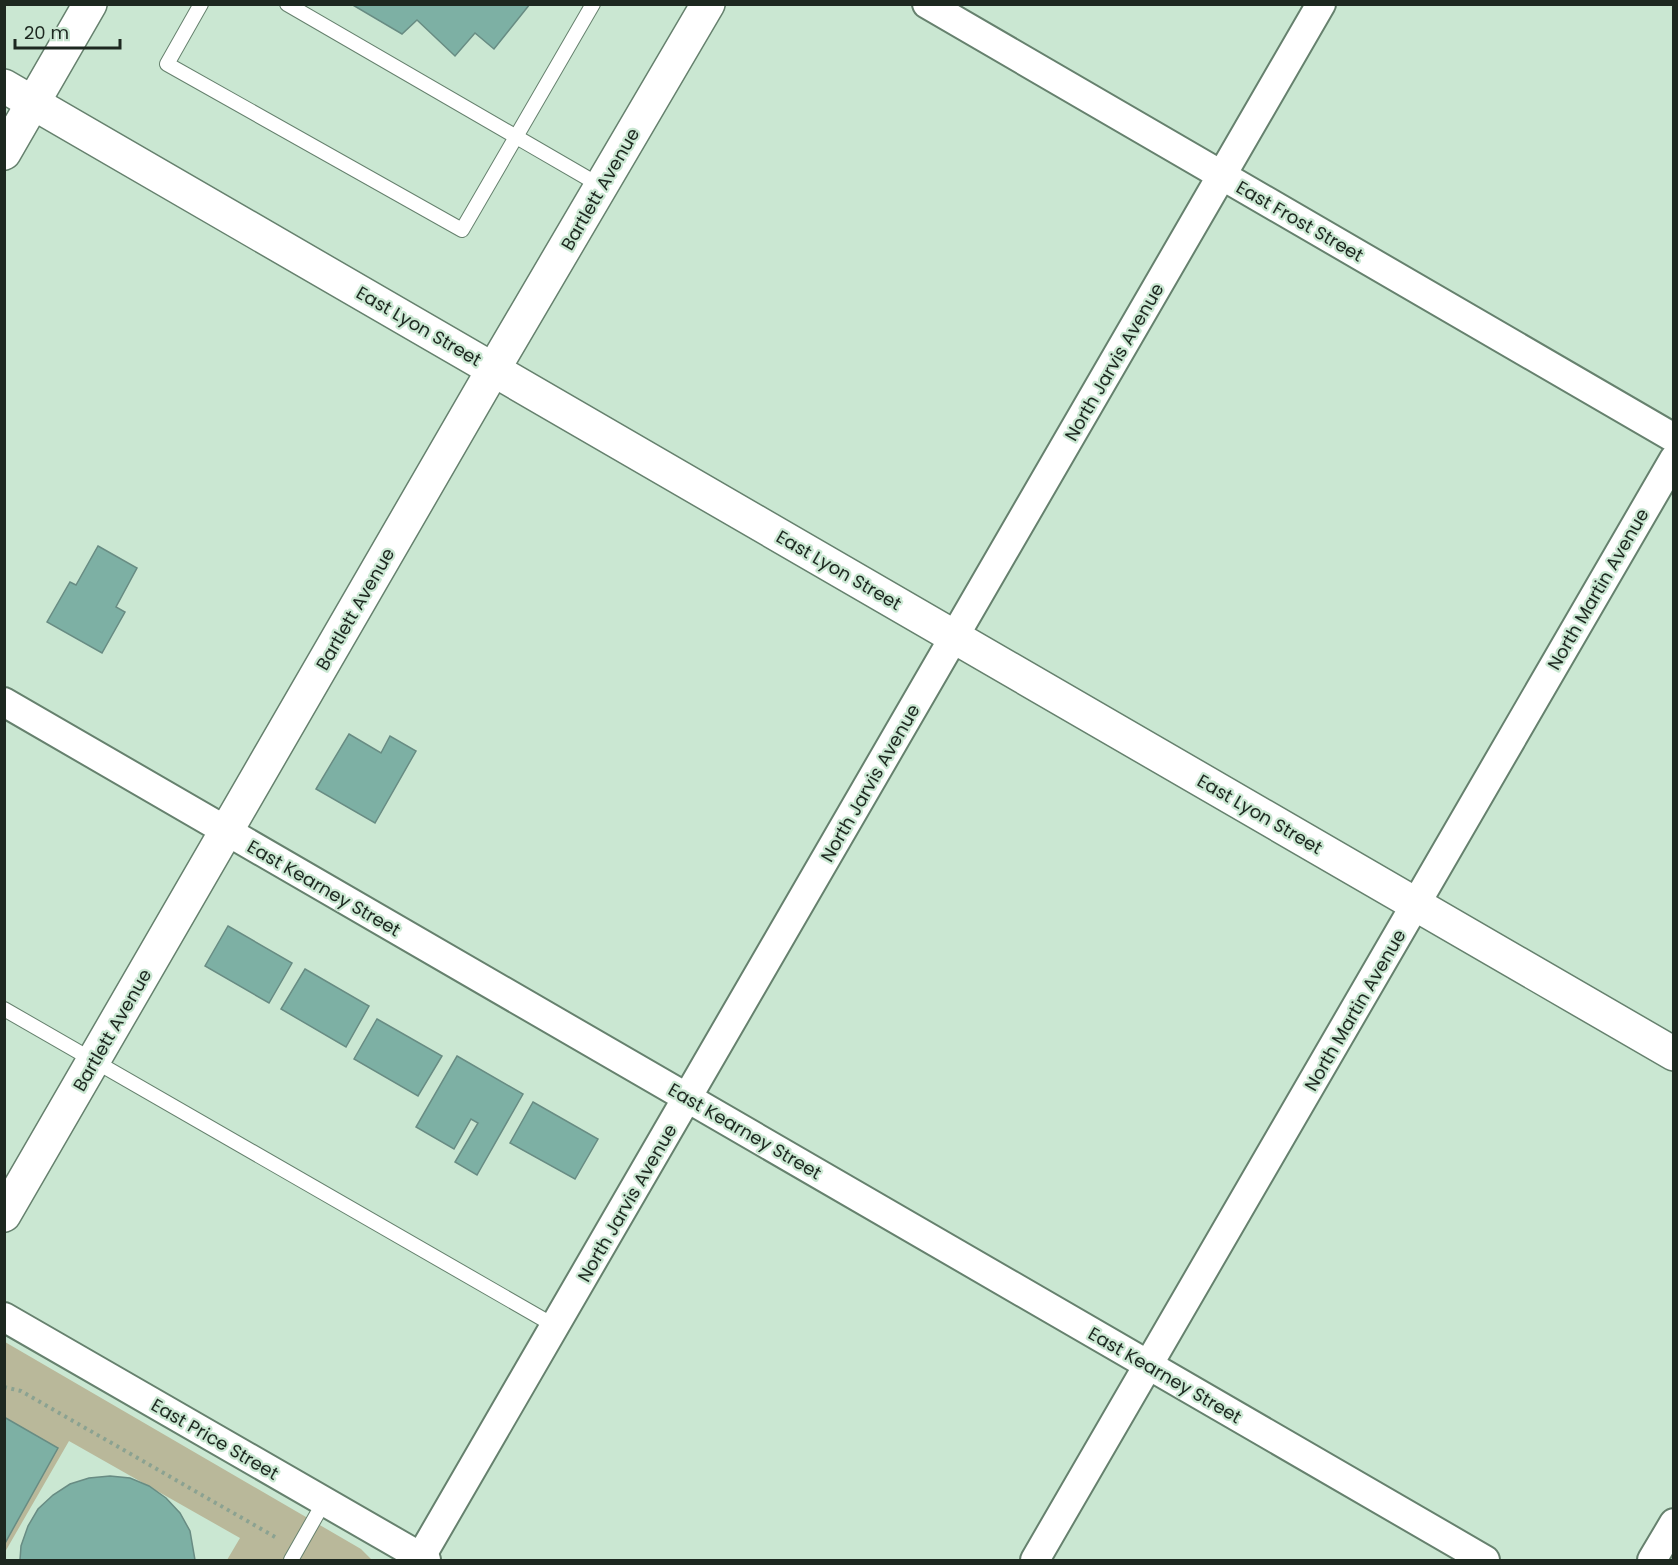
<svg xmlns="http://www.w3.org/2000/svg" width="1678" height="1565" viewBox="0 0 1678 1565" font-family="Poppins,sans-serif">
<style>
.green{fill:#b9b89a}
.building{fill:#7db0a4;stroke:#688c83;stroke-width:1.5}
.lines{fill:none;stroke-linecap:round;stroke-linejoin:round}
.lane-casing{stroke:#66816e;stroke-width:16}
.street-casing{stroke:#66816e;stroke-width:32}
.secondary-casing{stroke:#66816e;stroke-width:36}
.path{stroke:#8ba291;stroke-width:4;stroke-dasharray:3 4.5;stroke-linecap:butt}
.lane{stroke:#fff;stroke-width:14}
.street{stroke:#fff;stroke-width:28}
.secondary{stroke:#fff;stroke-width:33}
.labels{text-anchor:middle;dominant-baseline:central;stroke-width:4.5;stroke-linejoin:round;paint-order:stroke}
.street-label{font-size:18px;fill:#1d2820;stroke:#cae7d2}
</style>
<rect width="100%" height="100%" fill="#cae7d2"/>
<!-- green -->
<path class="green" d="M5,1342L361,1549L372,1560H227L240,1538L69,1441L5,1552Z"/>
<!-- building -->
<g class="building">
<path d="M351,4H530L494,49L475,33L455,56L417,20L402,34Z"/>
<path d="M98,546L137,568L116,607L125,612L102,653L47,622L70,582L76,585Z"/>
<path d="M349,734L381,753L390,736L416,751L375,823L316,789Z"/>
<path d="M228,926L292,963L269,1003L205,966Z"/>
<path d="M305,969L369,1006L346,1047L281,1009Z"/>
<path d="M377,1019L442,1056L418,1096L354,1059Z"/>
<path d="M457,1056L523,1094L477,1175L455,1162L478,1123L471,1119L454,1149L416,1127Z"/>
<path d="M533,1102L598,1139L575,1179L510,1143Z"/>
<path d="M4,1417L58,1448L4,1545Z"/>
<path d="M110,1476L130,1478L149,1486L166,1498L180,1513L190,1531L195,1560H20L21,1546L28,1526L38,1509L53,1495L70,1484L89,1478Z"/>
</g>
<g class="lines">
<defs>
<g id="lane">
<path d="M201,4L167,64L462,230L593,4"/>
<path d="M287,4L601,186"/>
<path d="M4,1009L555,1326"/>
<path d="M291,1560L324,1502"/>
</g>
<g id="street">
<path d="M927,4L1674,438"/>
<path d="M4,702L1485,1560"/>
<path d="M4,1317L426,1560"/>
<path d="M419,1560L1321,4"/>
<path d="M1035,1560L1674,459"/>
<path d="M1652,1560L1674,1523"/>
</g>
<g id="secondary">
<path d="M4,86L1674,1054"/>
<path d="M4,153L90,4"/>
<path d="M4,1215L493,370L708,4"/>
</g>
</defs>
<!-- lane casing -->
<use href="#lane" class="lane-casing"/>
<!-- street casing -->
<use href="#street" class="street-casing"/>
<!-- secondary casing -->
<use href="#secondary" class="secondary-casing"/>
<!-- path -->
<path class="path" d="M4,1387L21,1391L275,1537"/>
<!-- lane -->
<use href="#lane" class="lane"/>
<!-- street -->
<use href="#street" class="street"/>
<!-- secondary -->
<use href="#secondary" class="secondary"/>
</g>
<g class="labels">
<!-- street labels -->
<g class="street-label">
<text transform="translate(600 189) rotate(-60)">Bartlett Avenue</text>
<text transform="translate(1300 221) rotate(30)">East Frost Street</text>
<text transform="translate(419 326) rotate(30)">East Lyon Street</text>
<text transform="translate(1114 362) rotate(-60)">North Jarvis Avenue</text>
<text transform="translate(839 570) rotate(30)">East Lyon Street</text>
<text transform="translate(1598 589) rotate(-60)">North Martin Avenue</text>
<text transform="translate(355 609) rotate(-60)">Bartlett Avenue</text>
<text transform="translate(870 783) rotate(-60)">North Jarvis Avenue</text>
<text transform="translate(1260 814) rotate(30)">East Lyon Street</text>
<text transform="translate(324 888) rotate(30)">East Kearney Street</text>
<text transform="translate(1355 1010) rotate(-60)">North Martin Avenue</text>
<text transform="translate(112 1030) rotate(-60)">Bartlett Avenue</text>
<text transform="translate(745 1131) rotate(30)">East Kearney Street</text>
<text transform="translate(627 1203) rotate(-60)">North Jarvis Avenue</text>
<text transform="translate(1165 1375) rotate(30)">East Kearney Street</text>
<text transform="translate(215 1439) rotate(30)">East Price Street</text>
</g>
</g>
<!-- border -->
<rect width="1678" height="1565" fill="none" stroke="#1d2820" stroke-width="12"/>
<!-- scale -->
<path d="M15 39v9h105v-9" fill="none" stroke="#1d2820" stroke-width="3"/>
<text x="24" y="39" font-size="18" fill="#1d2820" stroke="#cae7d2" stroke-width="4.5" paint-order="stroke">20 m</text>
</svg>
